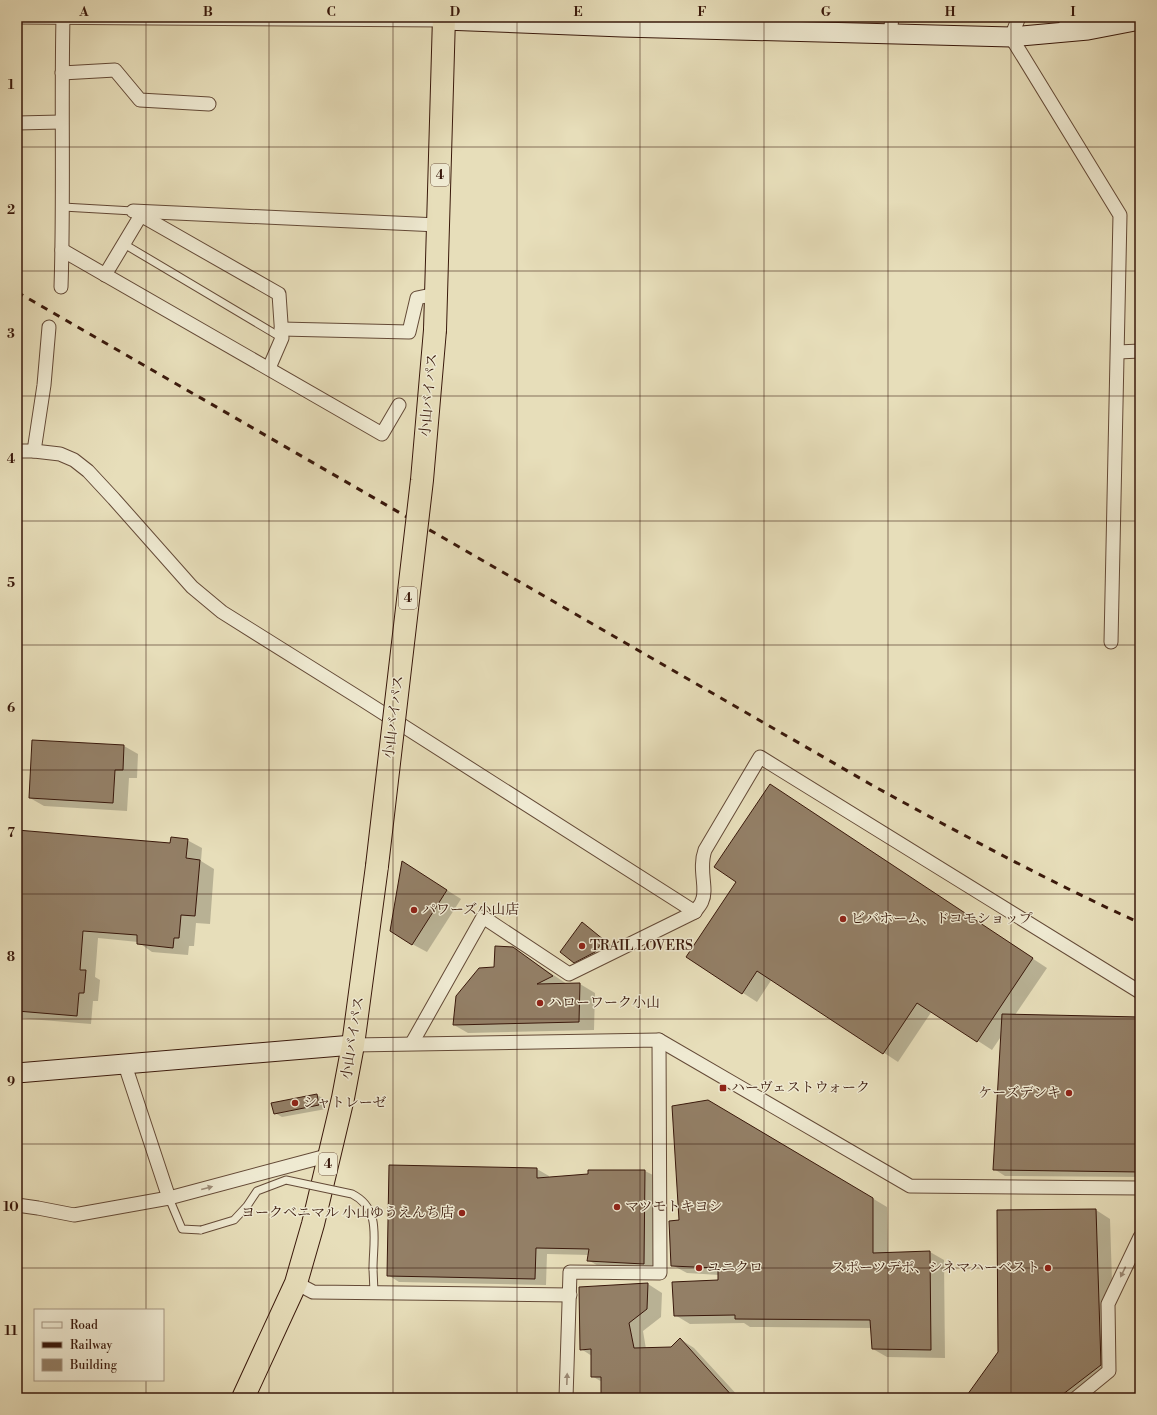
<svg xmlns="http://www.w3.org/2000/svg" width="1157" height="1415" viewBox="0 0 1157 1415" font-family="'Libre Bodoni','Noto Serif JP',serif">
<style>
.shadow{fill:#0003}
.building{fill:#937f66;stroke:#39180b}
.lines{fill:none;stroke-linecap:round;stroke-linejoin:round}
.lane-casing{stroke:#644a37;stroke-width:9}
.street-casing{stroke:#644a37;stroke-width:15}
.secondary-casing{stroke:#39180b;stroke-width:21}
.highway-casing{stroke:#39180b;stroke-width:24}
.lane{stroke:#efead2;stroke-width:7}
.street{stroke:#efead2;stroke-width:13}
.secondary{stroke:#efead2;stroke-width:19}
.highway{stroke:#e7deba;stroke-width:22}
.rail{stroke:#39180b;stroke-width:3;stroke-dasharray:7 7;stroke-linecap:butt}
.lane-bridge-casing{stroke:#644a37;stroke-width:9;stroke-linecap:butt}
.highway-bridge-casing{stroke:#39180b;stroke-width:24;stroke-linecap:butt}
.lane-bridge{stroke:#efead2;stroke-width:7}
.highway-bridge{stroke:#e7deba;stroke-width:22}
.oneway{fill:#9d8c78}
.grid{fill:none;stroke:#39180b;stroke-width:1;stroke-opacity:0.55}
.poi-dot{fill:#8f2418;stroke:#efead2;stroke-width:1.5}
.labels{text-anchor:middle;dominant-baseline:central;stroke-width:3;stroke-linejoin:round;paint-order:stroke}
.shield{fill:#efead2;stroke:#705747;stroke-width:1}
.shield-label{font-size:13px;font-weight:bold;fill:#39180b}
.street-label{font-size:14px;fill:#39180b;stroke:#efead2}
.poi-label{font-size:14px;fill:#39180b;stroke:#efead2;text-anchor:start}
.neatline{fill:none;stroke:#39180b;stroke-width:1.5}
.grid-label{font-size:13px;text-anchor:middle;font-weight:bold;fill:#39180b}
</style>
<rect width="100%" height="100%" fill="#e7deba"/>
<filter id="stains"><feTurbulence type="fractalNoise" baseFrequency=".005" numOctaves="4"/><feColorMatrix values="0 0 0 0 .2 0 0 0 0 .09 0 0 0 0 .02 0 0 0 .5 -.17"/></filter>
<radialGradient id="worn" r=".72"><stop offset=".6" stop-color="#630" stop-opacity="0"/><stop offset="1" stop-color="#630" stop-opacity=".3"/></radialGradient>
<!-- shadow -->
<g class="shadow">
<path d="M124,746L138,754L137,778H129L127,811L44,806L30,798Z"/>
<path d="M770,785L1047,968L1015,1015L1140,1018V1177L1005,1176L994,1169L1002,1035L992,1050L932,1011L898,1062L772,979L757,1002L687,957L738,881Z"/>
<path d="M17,831L171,844L187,840L202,848L201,861L214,869L210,924L196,923L194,946H189L188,955L152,952L138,942L98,938L95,977L100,980L98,1001H93L91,1024L17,1018Z"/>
<path d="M417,871L461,899L427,952L412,944Z"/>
<path d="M582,923L614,947L585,968L574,962Z"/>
<path d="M513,948L567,984H580L595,993L594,1030L468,1033L454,1025L495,967Z"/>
<path d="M317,1095L324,1099L326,1109L282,1117L275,1113L272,1104Z"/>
<path d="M723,1109L887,1207L888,1253L930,1252L944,1260L945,1358L887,1357L873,1349L872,1328L750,1327L744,1323L690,1324L675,1315L719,1281V1275L687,1273L672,1265L680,1221Z"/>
<path d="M537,1169L549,1176V1178L589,1175V1171H645L657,1177L656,1270L600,1267L588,1260L589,1255L547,1254L546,1285L399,1282L388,1275Z"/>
<path d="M1096,1210L1110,1219L1115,1374L1084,1398H967Z"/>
<path d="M648,1284L662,1293L661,1317L643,1331L646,1349L672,1348L680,1339L694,1348L740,1398H602V1382L592,1376V1356L581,1349L580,1288Z"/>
</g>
<!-- building -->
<g class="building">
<path d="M32,740L124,745L123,770H115L113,803L29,798Z"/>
<path d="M770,784L1033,958L977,1042L917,1003L883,1054L757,971L742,994L686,957L736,882L714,867Z"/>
<path d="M17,830L170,843L171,837L188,839L186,858L200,860L195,916L181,915L179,938H174L173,948L137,944V935L83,931L80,970H86L84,993H79L77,1016L17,1011Z"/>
<path d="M402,861L447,890L412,945L390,931Z"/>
<path d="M582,922L604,940L595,952L574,963L560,952Z"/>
<path d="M495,946L513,947L553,976L537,984L580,983L579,1022L453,1025L456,996L479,968L494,967Z"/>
<path d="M1002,1014L1140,1017V1172L993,1170Z"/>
<path d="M317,1094L319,1105L274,1114L271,1103Z"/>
<path d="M708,1100L873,1198V1253L930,1251L931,1350L872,1349L870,1320L735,1319V1315L674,1316L672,1282L718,1280V1268L671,1266L669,1221L679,1220L672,1106Z"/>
<path d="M389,1165L537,1168V1178L588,1174V1170H645L644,1264L587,1261L589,1249L536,1248L535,1279L387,1276Z"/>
<path d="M1096,1209L1101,1365L1058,1398H965L998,1352L997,1210Z"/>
<path d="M648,1283L647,1309L629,1323L634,1348L671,1347L680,1338L734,1398H601V1377H591V1349L580,1350L579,1287Z"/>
</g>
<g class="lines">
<defs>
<g id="lane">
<path d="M63,207L133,211"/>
<path d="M124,244L282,338"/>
<path d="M169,1198L182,1229L201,1230"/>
<path d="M373,1269L374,1292"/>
</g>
<g id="street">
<path d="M17,17L444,20"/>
<path d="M1019,17L1011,37L1120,215L1111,642"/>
<path d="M1065,17L1068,32"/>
<path d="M890,35L892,17"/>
<path d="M62,73L115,70L140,100L209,104"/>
<path d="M17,123L61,122"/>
<path d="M133,211L438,225"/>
<path d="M137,213L279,294L282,338L269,368"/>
<path d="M62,250L382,434L399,405"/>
<path d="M105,275L141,215"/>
<path d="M61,287C64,197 61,107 63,17"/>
<path d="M281,329L409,332L417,298L436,294"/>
<path d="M1118,352L1140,351"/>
<path d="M17,451H34L60,454L74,460L88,471L114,499L192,587L222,612L361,699L695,912"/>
<path d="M34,451L44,385L49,327"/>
<path d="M412,1043L483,917L569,974L695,912C697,908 701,905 702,901C708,889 698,869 705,850L760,757L1140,992"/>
<path d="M353,1045L659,1040L910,1186L1140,1188"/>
<path d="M125,1065L169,1198"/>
<path d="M17,1205L38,1208L74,1215L169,1198L330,1155"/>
<path d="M296,1283L313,1292L570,1295"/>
<path d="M566,1398L570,1272L660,1273L659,1040"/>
<path d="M1076,1398L1109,1371L1108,1304L1140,1237"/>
</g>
<g id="secondary">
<path d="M444,20L622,27L1011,37L1088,30L1140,20"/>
<path d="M17,1073L353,1045"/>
</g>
<g id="highway">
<path d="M435,330L444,17"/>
<path d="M243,1398L296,1283L313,1224L343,1098L353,1045L377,866"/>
</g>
</defs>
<!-- lane casing -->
<use href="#lane" class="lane-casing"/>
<!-- street casing -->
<use href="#street" class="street-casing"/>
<!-- secondary casing -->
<use href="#secondary" class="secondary-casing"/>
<!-- highway casing -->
<use href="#highway" class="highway-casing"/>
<!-- lane -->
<use href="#lane" class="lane"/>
<!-- street -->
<use href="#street" class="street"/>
<!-- secondary -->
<use href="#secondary" class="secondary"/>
<!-- highway -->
<use href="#highway" class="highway"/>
<!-- rail -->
<path class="rail" d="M17,292L870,784C959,833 1048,881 1140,923"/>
<defs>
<path id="lane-bridge" d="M201,1230L234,1220L247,1206L257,1191L286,1180L352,1194C382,1209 373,1240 373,1269"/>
<path id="highway-bridge" d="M377,866L422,480L435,330"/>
</defs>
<!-- lane-bridge casing -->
<use href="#lane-bridge" class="lane-bridge-casing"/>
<!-- highway-bridge casing -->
<use href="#highway-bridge" class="highway-bridge-casing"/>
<!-- lane-bridge -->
<use href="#lane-bridge" class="lane-bridge"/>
<!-- highway-bridge -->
<use href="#highway-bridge" class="highway-bridge"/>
</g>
<!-- one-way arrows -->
<defs><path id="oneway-solid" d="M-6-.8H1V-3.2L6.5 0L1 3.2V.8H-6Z"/></defs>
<g class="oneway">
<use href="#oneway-solid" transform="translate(207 1188) rotate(-15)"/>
<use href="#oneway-solid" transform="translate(1123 1272) rotate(116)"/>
<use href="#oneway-solid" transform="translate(567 1379) rotate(-88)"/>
</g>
<!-- grid -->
<path class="grid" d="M146,17V1310M269,17V1398M393,17V1398M517,17V1398M640,17V1398M764,17V1398M888,17V1398M1011,17V1398M17,147H1140M17,271H1140M17,396H1140M17,521H1140M17,645H1140M17,770H1140M17,894H1140M17,1019H1140M17,1144H1140M17,1268H1140M146,1380V1398"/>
<!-- markers -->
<g class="poi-dot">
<circle cx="414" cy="910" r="4"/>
<circle cx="843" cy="919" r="4"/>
<circle cx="582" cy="946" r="4"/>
<circle cx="540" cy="1003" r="4"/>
<rect x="719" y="1084" width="8" height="8" rx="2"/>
<circle cx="1069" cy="1093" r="4"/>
<circle cx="295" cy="1103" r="4"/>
<circle cx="617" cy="1207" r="4"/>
<circle cx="462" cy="1213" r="4"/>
<circle cx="699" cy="1268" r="4"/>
<circle cx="1048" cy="1268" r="4"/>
</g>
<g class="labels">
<!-- shield labels -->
<g class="shield">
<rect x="431" y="164" width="18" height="22" rx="3"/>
<rect x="399" y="587" width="18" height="22" rx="3"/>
<rect x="319" y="1153" width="18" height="22" rx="3"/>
</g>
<g class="shield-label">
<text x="440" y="175">4</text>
<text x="408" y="598">4</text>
<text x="328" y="1164">4</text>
</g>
<!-- street labels -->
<g class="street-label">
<text transform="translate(429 395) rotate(-85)">小山バイパス</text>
<text transform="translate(394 717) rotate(-83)">小山バイパス</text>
<text transform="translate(353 1038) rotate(-81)">小山バイパス</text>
</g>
<!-- poi labels -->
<g class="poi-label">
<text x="422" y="910">パワーズ小山店</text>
<text x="851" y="919">ビバホーム、ドコモショップ</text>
<text x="590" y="946">TRAIL LOVERS</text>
<text x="548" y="1003">ハローワーク小山</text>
<text x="731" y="1088">ハーヴェストウォーク</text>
<text x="1061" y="1093" text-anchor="end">ケーズデンキ</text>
<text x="303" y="1103">シャトレーゼ</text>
<text x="625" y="1207">マツモトキヨシ</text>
<text x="454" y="1213" text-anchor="end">ヨークベニマル 小山ゆうえんち店</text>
<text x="707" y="1268">ユニクロ</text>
<text x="1040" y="1268" text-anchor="end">スポーツデポ、シネマハーベスト</text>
</g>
</g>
<!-- margin -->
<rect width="1157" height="1415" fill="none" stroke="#e7deba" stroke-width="44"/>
<!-- legend -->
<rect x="34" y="1309" width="130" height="72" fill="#efead2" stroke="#a69682"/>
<rect x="42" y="1322" width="20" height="6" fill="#efead2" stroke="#a69682"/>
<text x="70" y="1329" font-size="12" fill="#39180b">Road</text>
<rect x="42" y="1342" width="20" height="6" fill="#39180b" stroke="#a69682"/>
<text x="70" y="1349" font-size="12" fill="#39180b">Railway</text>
<rect x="42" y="1359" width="20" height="12" fill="#937f66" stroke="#a69682"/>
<text x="70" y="1369" font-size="12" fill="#39180b">Building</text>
<rect x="22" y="22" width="1113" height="1371" class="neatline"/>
<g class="grid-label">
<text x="84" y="16">A</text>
<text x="208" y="16">B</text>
<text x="331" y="16">C</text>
<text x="455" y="16">D</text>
<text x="578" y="16">E</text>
<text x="702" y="16">F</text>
<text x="826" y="16">G</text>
<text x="950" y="16">H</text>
<text x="1073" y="16">I</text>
<text x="11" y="89">1</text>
<text x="11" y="214">2</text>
<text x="11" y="338">3</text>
<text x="11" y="463">4</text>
<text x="11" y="587">5</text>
<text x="11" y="712">6</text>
<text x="11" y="837">7</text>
<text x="11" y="961">8</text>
<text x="11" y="1086">9</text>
<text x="11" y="1211">10</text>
<text x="11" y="1335">11</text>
</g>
<rect width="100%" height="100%" filter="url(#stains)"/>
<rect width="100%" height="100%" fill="url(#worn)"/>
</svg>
